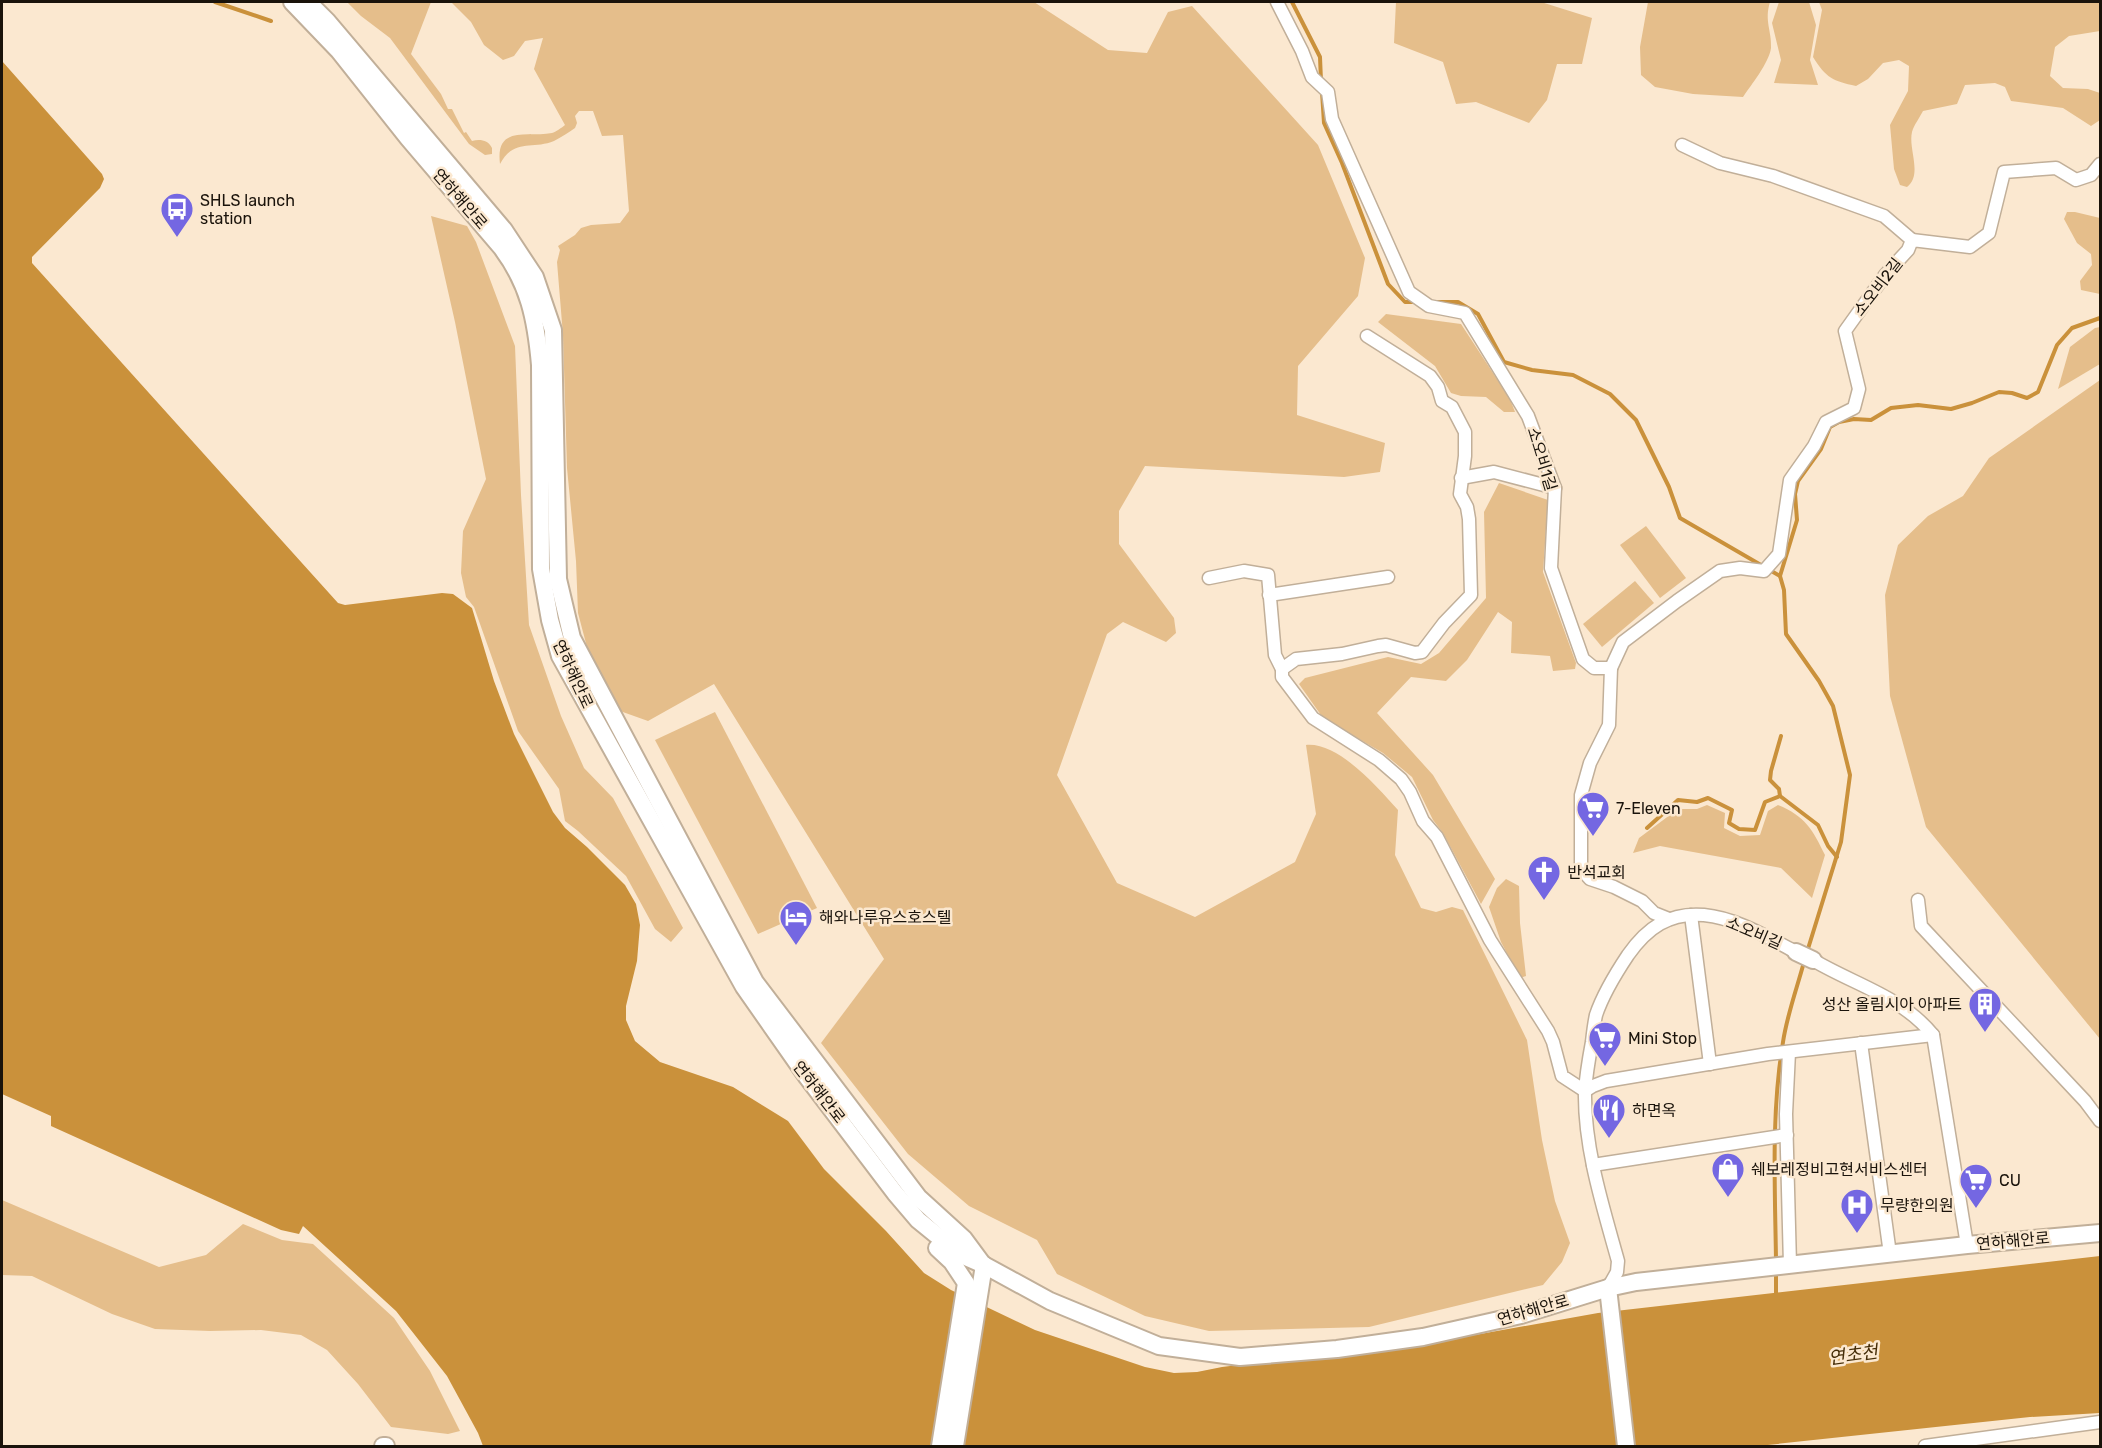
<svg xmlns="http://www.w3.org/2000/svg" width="2102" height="1448" viewBox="0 0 2102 1448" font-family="Rubik,'Noto Sans KR',sans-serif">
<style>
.green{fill:#e5be8b}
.water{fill:#ca913b}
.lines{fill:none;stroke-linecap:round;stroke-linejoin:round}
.stream{stroke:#ca913b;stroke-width:4}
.street-casing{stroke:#c1af99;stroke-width:15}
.secondary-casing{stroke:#c1af99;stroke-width:20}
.street{stroke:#fff;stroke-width:12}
.secondary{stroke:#fff;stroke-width:16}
.labels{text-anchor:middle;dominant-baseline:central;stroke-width:5;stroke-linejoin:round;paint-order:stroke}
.street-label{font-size:16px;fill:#1a130b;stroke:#fbe8d0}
.poi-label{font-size:16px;fill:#1a130b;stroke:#fbe8d0;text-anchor:start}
.water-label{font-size:18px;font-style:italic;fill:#452d08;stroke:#fbe8d0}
</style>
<rect width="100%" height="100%" fill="#fbe8d0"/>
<!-- green -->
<g class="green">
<path d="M347,2H431L411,54L441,94L448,109H452L464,133L466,132L472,141C480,139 488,140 492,148V154L485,155L469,144L390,38L361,16Z"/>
<path d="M451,2H1034L1108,50L1147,53L1168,12L1192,6L1318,145L1365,258L1358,296L1298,366L1297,415L1385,443L1380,472L1344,477L1145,466L1119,511V544L1174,618L1176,633L1166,642L1123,622L1107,634L1057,775L1117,883L1195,917L1295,862L1316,814L1306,745C1339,742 1377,787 1398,810L1395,855L1421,908L1436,912L1452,907L1463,910L1527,1040L1542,1140L1555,1201L1570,1243L1562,1262L1543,1285L1369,1327L1209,1331L1145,1316L1057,1274L1037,1240L969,1206L908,1154L821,1043L884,959L714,684L648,721L620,711L588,651L578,613L576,561L567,468L563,335L557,262L560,250L558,246L575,235L581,228L591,225L620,223L629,211L623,135L602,136L593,111H579L575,116L577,123L575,128C569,132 562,137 554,141C532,150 514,138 500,164C495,124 528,138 552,133C556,132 561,128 565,125L534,69L543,38L525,41L514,56L503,60L484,45L471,22Z"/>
<path d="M1396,2H1541L1592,18L1582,64H1557L1547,100L1529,123L1476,102L1456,104L1443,62L1394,43Z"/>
<path d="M1648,2H1770C1764,21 1772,31 1771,48C1769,63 1751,85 1743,97L1693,94L1655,87L1641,75L1640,47Z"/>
<path d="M1779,2H1809L1816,25L1810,60L1818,85L1774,83L1781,60L1772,23Z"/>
<path d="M1819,2H2100V31L2069,36L2055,47L2050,76L2063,88L2088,89L2100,93V120L2091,126L2063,108L2011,101L2005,87L1995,83L1965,85L1957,104L1923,111C1920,117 1914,125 1912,132C1908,149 1923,175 1907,187L1900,185L1894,169L1890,125L1908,91L1909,66L1899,60L1883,63L1868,79L1856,86C1833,81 1826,78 1813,57L1822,10Z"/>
<path d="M2067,212H2075L2100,218V294L2081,290L2080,281L2092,265L2091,254L2077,243L2064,219Z"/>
<path d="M431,216L467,226L476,242L515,346L521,495L529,625L561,716L584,768L613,798L683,928L671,942L655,929L626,876L578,831L565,821L559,789L518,731L474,607L466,597L461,573L463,531L486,479L455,322Z"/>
<path d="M1386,314L1461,324L1510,399L1515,412H1504L1486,397L1461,396L1451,393L1435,366L1378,322Z"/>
<path d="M2100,327V364L2058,389L2070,347L2095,328Z"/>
<path d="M2100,380V1039L1926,827L1890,696L1885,595L1898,545L1928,516L1963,496L1989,458Z"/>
<path d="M1499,483L1548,500L1543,572L1576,663L1575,669L1553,671L1550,656L1511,653L1512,622L1498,612L1467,660L1446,681L1411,677L1377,713L1433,775L1495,879L1481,904L1443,833L1433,820L1412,777L1383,753L1323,718L1299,684L1305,678L1388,657L1421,664L1439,653L1486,598L1484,512Z"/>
<path d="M1646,526L1686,578L1660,598L1620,545Z"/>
<path d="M1635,581L1654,603L1602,647L1583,624Z"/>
<path d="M715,712L817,908L758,934L655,740Z"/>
<path d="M1707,805L1725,813L1724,828L1740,836L1760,835L1768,811L1778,805C1805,816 1813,830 1825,855L1812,898L1781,868L1660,846L1633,853L1639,838L1678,809H1697Z"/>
<path d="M1506,879L1519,886L1520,923L1526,976L1520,978L1501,942L1489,907L1497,888Z"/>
<path d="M2,1200L159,1267L206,1255L243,1224L282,1240L313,1244L394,1318L430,1371L460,1431L448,1434L391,1427L358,1384L327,1350L301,1335L261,1330L210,1331L155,1329L112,1314L32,1276L2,1275Z"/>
</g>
<!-- water -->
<path class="water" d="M2,61L102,174L104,179L100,188L32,257V263L338,603L345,605L442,593L453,594L472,608L494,681L514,734L553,812L565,828L587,847L625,885L636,904L640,925L637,961L626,1006V1020L635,1041L660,1062L733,1087L788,1121L824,1169L886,1231L924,1273L951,1290L1035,1330L1145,1367L1174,1373L1197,1372L1222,1367L1458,1338L1598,1313L2100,1256V1413L2030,1417L1758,1446H483L478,1433L447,1376L396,1311L303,1226L299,1234L281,1230L51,1126V1116L2,1094Z"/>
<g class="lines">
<!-- stream -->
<g class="stream">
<path d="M215,2L271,21"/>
<path d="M1292,2L1320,57L1321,81"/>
<path d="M1322,92L1324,123L1342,163L1388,284L1405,302H1417"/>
<path d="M1433,302H1458L1478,314L1504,362L1532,370L1573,375L1610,394L1636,420L1669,487L1680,518L1780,576"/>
<path d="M1780,796L1779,789L1770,780L1771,771L1781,736"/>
<path d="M1647,828L1678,800L1697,802L1708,798L1732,810L1729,823L1739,829L1755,830L1765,802L1780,796L1818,825L1828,846L1837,857"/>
<path d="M1807,952L1841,842L1850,775L1833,706L1819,681L1786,634L1784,590L1780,576L1797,520L1795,494L1798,481L1821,449L1830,427L1839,422L1854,419L1871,420L1891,408L1918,405L1951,409L1972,403L1999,392L2012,393L2027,398L2038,392L2057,345L2072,328L2100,318"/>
<path d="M1776,1260C1775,1187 1771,1114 1783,1042C1787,1015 1797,988 1804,962"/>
<path d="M1776,1271V1296"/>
</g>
<defs>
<g id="street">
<path d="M1277,2L1302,51L1312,77L1328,92L1332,119L1409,292L1429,306L1465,313L1528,416L1555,488L1551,568L1583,659L1594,668H1611L1609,725L1590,763L1581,795V869L1590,879L1614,887L1642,901L1654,913L1669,919"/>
<path d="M1682,145L1720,163L1773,176L1884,216L1912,240"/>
<path d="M1367,336L1430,376L1438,387L1442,401L1452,407L1465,432V456L1460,494L1467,507L1469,519L1471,595L1444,623L1422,652L1415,653L1386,645L1378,646L1342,654L1296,659L1282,669V677L1313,718L1379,760L1401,779L1410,792L1423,821L1437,837L1490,940L1548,1031L1553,1042L1562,1076L1585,1091L1593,1086L1606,1081L1768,1054L1933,1035"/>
<path d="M1461,478L1494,472L1555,488"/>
<path d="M1209,578L1244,571L1268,575L1275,655L1282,669"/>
<path d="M1269,595L1388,577"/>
<path d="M1611,668L1623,642L1677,601L1720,571L1740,568L1764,571L1779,554L1790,480L1814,446L1826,422L1854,408L1859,389L1845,331L1885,275L1908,250L1912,240L1970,247L1989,233L2004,172L2056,168L2076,180L2091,175L2100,164"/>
<path d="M1918,900L1921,926L2085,1101L2100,1121"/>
<path d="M1691,915L1710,1064"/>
<path d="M1813,960C1855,985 1901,996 1933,1035L1967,1245"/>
<path d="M1861,1043L1890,1254"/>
<path d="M1789,1052L1786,1114L1790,1265"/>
<path d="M1593,1165L1787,1135"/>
<path d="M1608,1288L1617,1272L1618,1261C1603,1207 1584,1148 1585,1092C1586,1075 1589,1058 1592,1042C1593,1033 1594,1024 1596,1015C1603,994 1616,973 1628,955C1647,928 1669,912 1704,915C1736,918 1767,937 1796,952"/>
<path d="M1925,1446L2100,1422"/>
</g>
<g id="secondary">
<path d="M292,2L339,51L408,138L501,247C529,284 536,319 540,365L541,569L550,620L560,656L744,987L807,1077L895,1193L918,1220L961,1255L984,1265L1050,1301L1159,1346L1240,1357L1337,1349L1423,1337L1521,1315L1608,1288L1636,1282L1967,1245L2100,1233"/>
<path d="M308,2L327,21L504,230L535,277L553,330L558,579L572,638L755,982L919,1198L964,1239L981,1262"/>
<path d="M1796,952L1813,960"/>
<path d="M937,1248L952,1262L966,1283L940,1446"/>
<path d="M1608,1288L1626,1446"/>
<path d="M383,1446H386"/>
<path d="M955,1446L984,1265"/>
</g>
</defs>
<!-- street casing -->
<use href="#street" class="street-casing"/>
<!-- secondary casing -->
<use href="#secondary" class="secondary-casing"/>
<!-- street -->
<use href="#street" class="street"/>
<!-- secondary -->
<use href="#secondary" class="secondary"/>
</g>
<!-- icons -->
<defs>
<symbol id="bus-pin" viewBox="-11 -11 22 30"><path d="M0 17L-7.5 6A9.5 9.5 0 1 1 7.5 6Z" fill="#7467e2" stroke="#fbe8d0"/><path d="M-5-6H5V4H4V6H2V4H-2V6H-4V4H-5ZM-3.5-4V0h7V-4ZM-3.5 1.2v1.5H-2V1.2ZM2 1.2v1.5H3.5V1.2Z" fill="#fff"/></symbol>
<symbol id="supermarket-pin" viewBox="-11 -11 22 30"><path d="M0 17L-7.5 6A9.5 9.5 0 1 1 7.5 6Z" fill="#7467e2" stroke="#fbe8d0"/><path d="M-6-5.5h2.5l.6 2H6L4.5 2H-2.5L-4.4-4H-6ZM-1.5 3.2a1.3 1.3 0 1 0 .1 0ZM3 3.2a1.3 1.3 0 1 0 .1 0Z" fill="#fff"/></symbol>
<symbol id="church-pin" viewBox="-11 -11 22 30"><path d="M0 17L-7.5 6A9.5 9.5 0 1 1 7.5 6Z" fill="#7467e2" stroke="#fbe8d0"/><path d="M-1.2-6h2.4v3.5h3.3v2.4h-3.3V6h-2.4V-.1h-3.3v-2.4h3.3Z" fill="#fff"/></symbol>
<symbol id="hotel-pin" viewBox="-11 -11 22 30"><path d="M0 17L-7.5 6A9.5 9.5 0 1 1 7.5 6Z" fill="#7467e2" stroke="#fbe8d0"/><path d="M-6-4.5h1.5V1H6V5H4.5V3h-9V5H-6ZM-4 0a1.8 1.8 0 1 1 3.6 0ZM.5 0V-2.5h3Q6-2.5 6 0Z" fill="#fff"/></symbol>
<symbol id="building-pin" viewBox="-11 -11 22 30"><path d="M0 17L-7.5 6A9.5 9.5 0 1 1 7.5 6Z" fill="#7467e2" stroke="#fbe8d0"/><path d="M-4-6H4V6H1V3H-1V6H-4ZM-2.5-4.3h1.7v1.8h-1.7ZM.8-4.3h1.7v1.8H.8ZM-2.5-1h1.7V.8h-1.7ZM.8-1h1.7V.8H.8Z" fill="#fff"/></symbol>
<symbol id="restaurant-pin" viewBox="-11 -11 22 30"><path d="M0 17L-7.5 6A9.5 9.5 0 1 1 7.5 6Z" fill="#7467e2" stroke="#fbe8d0"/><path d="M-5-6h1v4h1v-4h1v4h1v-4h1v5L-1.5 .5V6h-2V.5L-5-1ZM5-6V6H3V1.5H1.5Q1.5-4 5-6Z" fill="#fff"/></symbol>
<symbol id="shop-pin" viewBox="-11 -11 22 30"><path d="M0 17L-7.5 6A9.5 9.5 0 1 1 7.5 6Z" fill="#7467e2" stroke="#fbe8d0"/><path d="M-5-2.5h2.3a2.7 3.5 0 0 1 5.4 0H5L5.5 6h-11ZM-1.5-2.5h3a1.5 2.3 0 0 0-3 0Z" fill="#fff"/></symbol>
<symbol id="hospital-pin" viewBox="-11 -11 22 30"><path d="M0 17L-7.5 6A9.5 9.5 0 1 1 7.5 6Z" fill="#7467e2" stroke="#fbe8d0"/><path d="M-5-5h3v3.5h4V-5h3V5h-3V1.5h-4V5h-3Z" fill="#fff"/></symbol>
</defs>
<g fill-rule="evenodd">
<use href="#bus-pin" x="158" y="190" width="38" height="52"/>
<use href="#supermarket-pin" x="1574" y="789" width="38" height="52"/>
<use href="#church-pin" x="1525" y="853" width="38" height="52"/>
<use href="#hotel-pin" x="777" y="898" width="38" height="52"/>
<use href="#building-pin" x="1966" y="985" width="38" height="52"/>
<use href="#supermarket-pin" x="1586" y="1019" width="38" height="52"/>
<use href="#restaurant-pin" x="1590" y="1091" width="38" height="52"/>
<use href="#shop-pin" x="1709" y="1150" width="38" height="52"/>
<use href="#supermarket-pin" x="1957" y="1161" width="38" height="52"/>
<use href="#hospital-pin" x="1838" y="1186" width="38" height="52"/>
</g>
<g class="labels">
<!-- street labels -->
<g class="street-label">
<text transform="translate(460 199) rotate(49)">연하해안로</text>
<text transform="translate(1878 287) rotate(-52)">소오비2길</text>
<text transform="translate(1542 459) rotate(73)">소오비1길</text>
<text transform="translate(573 674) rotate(65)">연하해안로</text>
<text transform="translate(1754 933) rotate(23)">소오비길</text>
<text transform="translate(819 1092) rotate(52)">연하해안로</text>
<text transform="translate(2013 1241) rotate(-5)">연하해안로</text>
<text transform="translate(1533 1310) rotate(-16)">연하해안로</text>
</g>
<!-- poi labels -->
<g class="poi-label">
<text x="200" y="200">SHLS launch<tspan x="200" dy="18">station</tspan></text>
<text x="1616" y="808">7-Eleven</text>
<text x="1567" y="872">반석교회</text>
<text x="819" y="917">해와나루유스호스텔</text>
<text x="1962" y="1004" text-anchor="end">성산 올림시아 아파트</text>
<text x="1628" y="1038">Mini Stop</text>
<text x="1632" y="1110">하면옥</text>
<text x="1751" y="1169">쉐보레정비고현서비스센터</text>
<text x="1999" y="1180">CU</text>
<text x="1880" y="1205">무량한의원</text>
</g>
<!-- water labels -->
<g class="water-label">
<text transform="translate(1853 1355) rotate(-8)">연초천</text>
</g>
</g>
<!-- border -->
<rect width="2102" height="1448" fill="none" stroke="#1a130b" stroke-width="6"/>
</svg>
